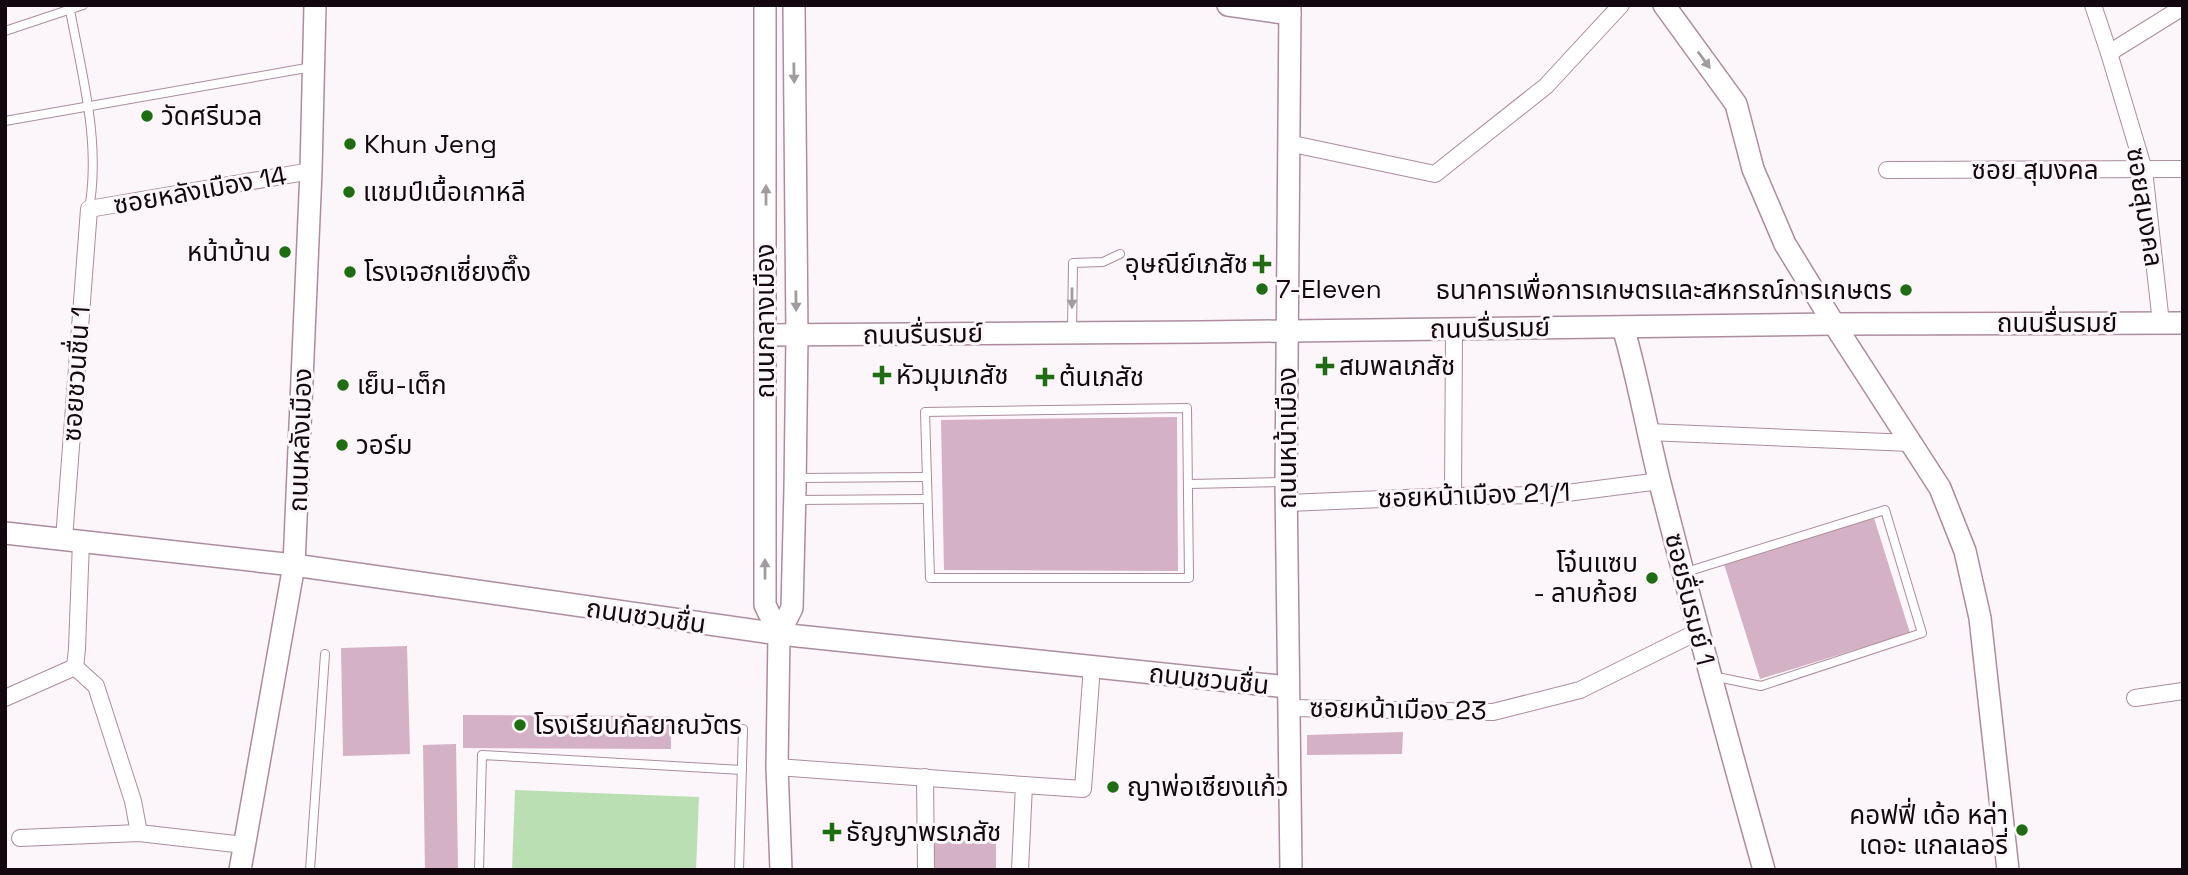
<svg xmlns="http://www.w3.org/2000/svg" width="2188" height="875" viewBox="0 0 2188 875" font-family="'Space Grotesk','Noto Sans Thai',sans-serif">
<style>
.green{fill:#b9dfb3}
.building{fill:#d4b1c5}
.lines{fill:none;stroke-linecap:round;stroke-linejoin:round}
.lane-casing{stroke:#ae8c9f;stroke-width:10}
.street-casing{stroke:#ae8c9f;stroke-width:18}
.secondary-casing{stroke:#ae8c9f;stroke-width:24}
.lane{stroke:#fff;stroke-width:8}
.street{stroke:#fff;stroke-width:16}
.secondary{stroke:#fff;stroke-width:21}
.oneway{fill:#a19c9f}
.poi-dot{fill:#1e6d12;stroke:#fcf5f9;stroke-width:2.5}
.labels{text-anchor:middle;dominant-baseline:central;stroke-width:6;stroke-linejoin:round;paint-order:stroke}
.poi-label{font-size:26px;fill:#13080f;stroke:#fcf5f9;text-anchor:start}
.street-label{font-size:26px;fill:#13080f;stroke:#fcf5f9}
</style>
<rect width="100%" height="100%" fill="#fcf5f9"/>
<!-- green -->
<path class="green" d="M515,790L699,797L696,870H512Z"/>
<!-- building -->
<g class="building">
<path d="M1177,417L1178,571L944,570L941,420Z"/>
<path d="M1874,518L1910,633L1760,679L1724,564Z"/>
<path d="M407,646L410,754L343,756L341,648Z"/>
<path d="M463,715L671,716V749L463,748Z"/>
<path d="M1403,732L1402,754L1307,755V735Z"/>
<path d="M456,744L458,870H425L423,745Z"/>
<path d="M920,840L996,841V870H921Z"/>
</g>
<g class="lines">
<defs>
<g id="lane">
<path d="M70,10C82,75 101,143 89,209"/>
<path d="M5,31L83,5"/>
<path d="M5,121L312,67"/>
<path d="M1072,331L1073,263L1103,262L1120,254"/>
<path d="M1187,408L1189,578H930L925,412Z"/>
<path d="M798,478L927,477"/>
<path d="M1189,484L1283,482"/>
<path d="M797,500L927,499"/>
<path d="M1683,573L1885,510L1922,633L1761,686L1722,678L1711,679"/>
<path d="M310,870L325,654"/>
<path d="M479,870L482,755L742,770"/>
<path d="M739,870L743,729"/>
</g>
<g id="street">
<path d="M2093,5L2109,53L2144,170L2161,323"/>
<path d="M2109,53L2183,7"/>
<path d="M1288,143L1435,174L1546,86L1621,5"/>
<path d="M1887,170L2183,169"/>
<path d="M1648,432L1911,443"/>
<path d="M1453,496L1454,329"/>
<path d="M1288,503L1453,496L1551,495L1660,481"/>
<path d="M64,539L89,209L311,171"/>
<path d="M81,541L77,649L75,667L96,686L133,801L139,833"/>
<path d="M5,698L75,667"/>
<path d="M2135,698L2183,691"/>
<path d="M1290,708L1493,712L1580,690L1699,631"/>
<path d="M777,767L1024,785L1020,870"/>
<path d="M925,777L926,870"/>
<path d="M1024,785L1083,789L1092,666"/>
<path d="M20,838L139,833L244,845"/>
</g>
<g id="secondary">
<path d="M765,5V605L779,634"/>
<path d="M1228,5L1290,14"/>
<path d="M1290,5L1286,482L1291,870"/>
<path d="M1664,5L1736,104L1753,169L1785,244L1834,324L1940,488L1965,551L1980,618L2008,870"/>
<path d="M1623,327C1638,378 1647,431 1660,483C1693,612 1728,741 1764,870"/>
<path d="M765,335L1202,332L1834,324L2183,323"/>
<path d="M5,533L294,565L779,634L1288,687"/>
<path d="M240,870L294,565L311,171L315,5"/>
<path d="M781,870L777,767L779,634L792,608L795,489L797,336L794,5"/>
</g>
</defs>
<!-- lane casing -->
<use href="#lane" class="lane-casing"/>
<!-- street casing -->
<use href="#street" class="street-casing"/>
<!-- secondary casing -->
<use href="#secondary" class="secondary-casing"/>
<!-- lane -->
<use href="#lane" class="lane"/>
<!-- street -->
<use href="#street" class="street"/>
<!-- secondary -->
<use href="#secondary" class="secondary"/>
</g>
<!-- one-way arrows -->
<defs><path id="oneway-solid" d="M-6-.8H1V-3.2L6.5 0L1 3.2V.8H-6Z" transform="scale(1.75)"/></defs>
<g class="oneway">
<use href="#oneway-solid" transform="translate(1704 60) rotate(54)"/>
<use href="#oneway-solid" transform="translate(794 73) rotate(89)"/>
<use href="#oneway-solid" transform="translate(766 195) rotate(-90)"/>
<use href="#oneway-solid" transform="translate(1072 298) rotate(90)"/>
<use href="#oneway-solid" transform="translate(796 301) rotate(89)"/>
<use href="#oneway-solid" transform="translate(765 569) rotate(-90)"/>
</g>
<!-- markers -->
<g class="poi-dot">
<circle cx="147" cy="116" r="7"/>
<circle cx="350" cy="144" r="7"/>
<circle cx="349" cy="192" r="7"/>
<circle cx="285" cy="252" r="7"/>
<path d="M1258.5 253.5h7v7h7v7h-7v7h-7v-7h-7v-7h7z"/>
<circle cx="350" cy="272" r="7"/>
<circle cx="1262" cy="289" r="7"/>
<circle cx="1906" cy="290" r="7"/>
<path d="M1321.5 355.5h7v7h7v7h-7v7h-7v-7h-7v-7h7z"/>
<path d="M878.5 364.5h7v7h7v7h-7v7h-7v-7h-7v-7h7z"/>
<path d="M1041.5 366.5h7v7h7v7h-7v7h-7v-7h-7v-7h7z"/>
<circle cx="343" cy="385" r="7"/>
<circle cx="342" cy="445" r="7"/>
<circle cx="1652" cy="578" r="7"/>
<circle cx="520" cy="725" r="7"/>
<circle cx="1113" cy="787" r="7"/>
<circle cx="2022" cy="830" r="7"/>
<path d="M828.5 821.5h7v7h7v7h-7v7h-7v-7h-7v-7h7z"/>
</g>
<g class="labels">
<!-- poi labels -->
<g class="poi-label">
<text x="161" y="116">วัดศรีนวล</text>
<text x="364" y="144">Khun Jeng</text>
<text x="363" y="192">แชมป์เนื้อเกาหลี</text>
<text x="271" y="252" text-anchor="end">หน้าบ้าน</text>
<text x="1248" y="264" text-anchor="end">อุษณีย์เภสัช</text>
<text x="364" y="272">โรงเจฮกเซี่ยงตึ๊ง</text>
<text x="1276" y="289">7-Eleven</text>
<text x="1892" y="290" text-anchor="end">ธนาคารเพื่อการเกษตรและสหกรณ์การเกษตร</text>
<text x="1339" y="366">สมพลเภสัช</text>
<text x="896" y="375">หัวมุมเภสัช</text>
<text x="1059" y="377">ต้นเภสัช</text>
<text x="357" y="385">เย็น-เต็ก</text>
<text x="356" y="445">วอร์ม</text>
<text x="1638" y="563" text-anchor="end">โจ๋นแซบ<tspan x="1638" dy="30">- ลาบก้อย</tspan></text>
<text x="534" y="725">โรงเรียนกัลยาณวัตร</text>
<text x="1127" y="787">ญาพ่อเซียงแก้ว</text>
<text x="2008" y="815" text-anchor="end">คอฟฟี่ เด้อ หล่า<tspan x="2008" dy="30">เดอะ แกลเลอรี่</tspan></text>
<text x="846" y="832">ธัญญาพรเภสัช</text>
</g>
<!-- street labels -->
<g class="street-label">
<text x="2035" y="170">ซอย สุมงคล</text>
<text transform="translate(200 190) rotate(-10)">ซอยหลังเมือง 14</text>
<text transform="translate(2145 207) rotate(81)">ซอยสุมงคล</text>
<text transform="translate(765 321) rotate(-90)">ถนนกลางเมือง</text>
<text x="2057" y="323">ถนนรื่นรมย์</text>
<text transform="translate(1490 328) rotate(-1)">ถนนรื่นรมย์</text>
<text transform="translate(923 334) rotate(-1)">ถนนรื่นรมย์</text>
<text transform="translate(76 374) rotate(-86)">ซอยชวนชื่น 1</text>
<text transform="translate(1287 438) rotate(-90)">ถนนหน้าเมือง</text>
<text transform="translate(300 440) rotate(-88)">ถนนหลังเมือง</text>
<text transform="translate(1474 495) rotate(-2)">ซอยหน้าเมือง 21/1</text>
<text transform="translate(1690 599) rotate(76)">ซอยรื่นรมย์ 1</text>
<text transform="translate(646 616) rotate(8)">ถนนชวนชื่น</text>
<text transform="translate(1209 679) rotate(6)">ถนนชวนชื่น</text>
<text transform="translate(1398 709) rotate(1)">ซอยหน้าเมือง 23</text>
</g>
</g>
<!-- border -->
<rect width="2188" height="875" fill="none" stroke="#13080f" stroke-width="14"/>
</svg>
